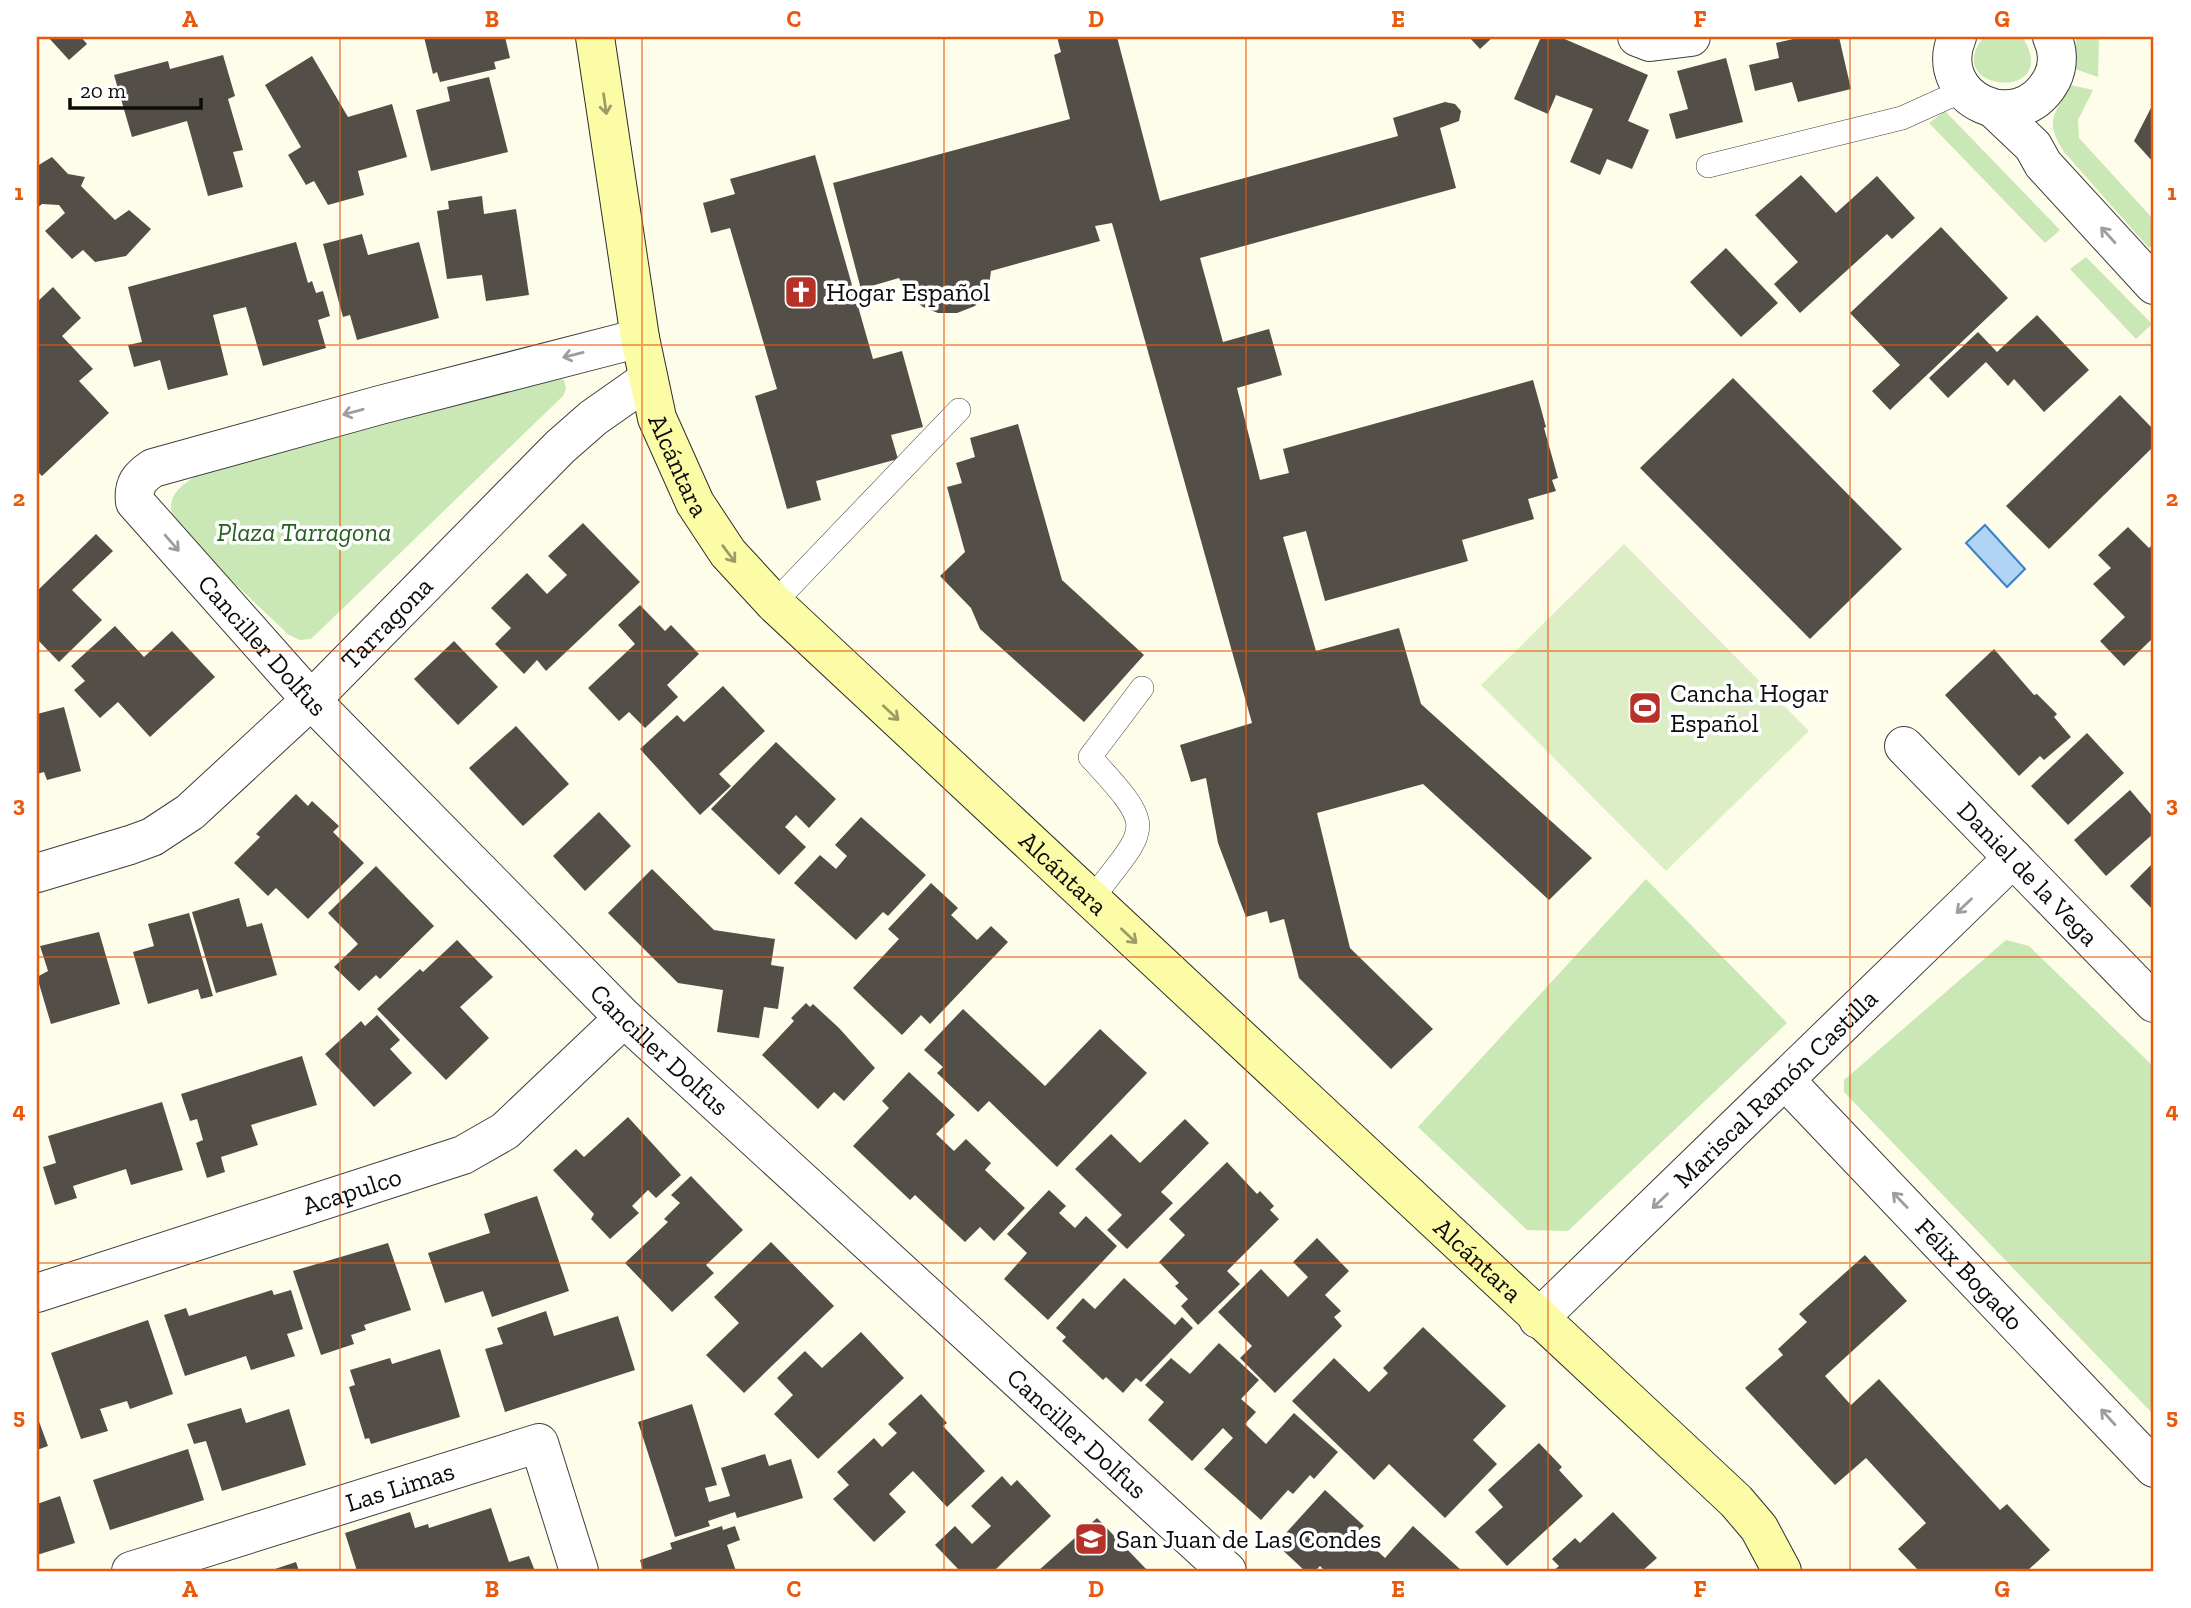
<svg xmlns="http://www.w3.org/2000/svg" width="2191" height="1608" viewBox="0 0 2191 1608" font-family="'Zilla Slab',serif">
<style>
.green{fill:#cae7b6}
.pitch{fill:#ddeec7}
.water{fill:#b1d4f4;stroke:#3a80c9;stroke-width:2}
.building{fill:#544e48}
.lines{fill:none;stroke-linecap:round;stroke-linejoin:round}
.lane-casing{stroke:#3e3e3e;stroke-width:24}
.street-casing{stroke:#3e3e3e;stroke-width:40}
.secondary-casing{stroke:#2d2d2d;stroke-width:40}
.lane{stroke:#fff;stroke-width:23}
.street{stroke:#fff;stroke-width:38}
.secondary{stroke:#fcfca7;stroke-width:38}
.oneway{stroke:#9c9c69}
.oneway2{stroke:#9d9d9d}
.grid{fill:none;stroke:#e8590c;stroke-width:2;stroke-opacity:0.55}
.labels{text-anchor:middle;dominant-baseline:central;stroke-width:7;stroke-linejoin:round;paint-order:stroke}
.poi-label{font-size:26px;fill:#0b0b0b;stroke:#fff;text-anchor:start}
.street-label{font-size:26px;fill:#0b0b0b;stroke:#fff}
.park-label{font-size:26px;font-style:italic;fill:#25601e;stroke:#fff}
.neatline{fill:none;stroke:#e8590c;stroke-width:2.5}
.grid-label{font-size:23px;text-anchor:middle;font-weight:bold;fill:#e8590c}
</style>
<rect width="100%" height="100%" fill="#fefdea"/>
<!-- green -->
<g class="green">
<path d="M1984,37L2023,38C2063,103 1938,92 1984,37Z"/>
<path d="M2076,37H2099L2098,77L2075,69Z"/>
<path d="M2071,85L2093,90L2078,120L2079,138L2154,220V242L2149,248L2064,152C2044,120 2054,115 2071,85Z"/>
<path d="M1945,111L2060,230L2045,243L1929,123Z"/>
<path d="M2086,257L2152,324L2136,339L2070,269Z"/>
<path d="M551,376L564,380L566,389L563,396L311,639L300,640L289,635L181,533C161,503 173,488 202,473Z"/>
<path d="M1646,879L1787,1023L1568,1231L1527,1230L1418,1127Z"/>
<path d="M2006,940L2029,946L2154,1067V1415L1844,1092V1080Z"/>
</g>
<!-- pitch -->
<path class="pitch" d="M1624,544L1809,731L1666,871L1481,685Z"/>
<!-- water -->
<path class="water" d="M1985,525L2025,569L2007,587L1966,543Z"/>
<!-- building -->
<g class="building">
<path d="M48,37H81L87,44L69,60Z"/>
<path d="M424,37H505L510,58L494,62L496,69L440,82L437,72L433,74Z"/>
<path d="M1057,37H1117L1160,201L1398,136L1393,118L1445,102L1455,104L1461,111L1459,121L1440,128L1456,188L1200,258L1223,342L1269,329L1282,375L1237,388L1260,480L1289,473L1283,449L1533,380L1546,427L1544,428L1558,478L1552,480L1556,491L1528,499L1534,519L1462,540L1468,561L1325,601L1306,531L1283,537L1316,651L1399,628L1421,704L1592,858L1549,900L1423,784L1317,813L1350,948L1433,1029L1391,1069L1299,978L1284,919L1270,923L1267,911L1246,917L1218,843L1206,778L1191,782L1180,745L1252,723L1112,223L1095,226L1100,241L991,271L988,292L975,306L957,313H938L923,307L910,296L899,278L861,289L833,183L1070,119L1054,55L1061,52Z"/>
<path d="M1469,37H1493L1480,49Z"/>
<path d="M1541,37H1560L1648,75L1628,121L1649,130L1632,169L1607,159L1600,175L1570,162L1593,109L1556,95L1548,114L1514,99Z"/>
<path d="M1802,37H1839L1851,89L1798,102L1792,82L1755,91L1749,65L1779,58L1776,43Z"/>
<path d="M223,55L235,96L228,99L243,150L233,152L243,187L208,196L187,121L132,137L114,75L168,61L170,69Z"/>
<path d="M312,56L348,117L392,104L407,157L358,171L364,195L328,205L314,181L306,185L288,155L301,147L265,85Z"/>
<path d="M1726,58L1743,122L1676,139L1669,114L1688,109L1677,71Z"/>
<path d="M489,77L508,152L431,171L416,110L450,101L447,87Z"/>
<path d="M2154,102V163L2134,141Z"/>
<path d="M815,155L873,359L902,351L923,427L891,435L898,459L816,481L821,500L787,509L755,396L777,389L730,228L711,233L703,203L735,194L730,179Z"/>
<path d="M52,157L68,174L85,177L81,186L115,220L129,210L151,229L126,256L95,262L83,250L72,259L45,231L65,213L59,205L42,204L37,208V166Z"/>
<path d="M1801,175L1836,213L1877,176L1915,218L1892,239L1887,234L1800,313L1774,284L1798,262L1755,215Z"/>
<path d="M482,196L484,214L516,209L529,295L486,301L482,275L447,279L437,211L449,209L448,201Z"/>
<path d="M1941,227L2008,298L1890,410L1872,391L1900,365L1850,313Z"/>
<path d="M362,234L368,255L419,242L439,318L357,340L350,315L343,317L323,244Z"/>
<path d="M296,242L308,283L312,281L316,293L323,291L330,316L318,320L326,348L263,366L246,307L213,315L228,375L168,390L160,360L134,367L128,345L142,342L128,287Z"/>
<path d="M1726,248L1778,303L1741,337L1690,282Z"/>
<path d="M53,287L81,318L62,336L93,369L79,381L109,413L42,476L37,471V302Z"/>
<path d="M2037,315L2089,370L2044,412L2014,379L2008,386L1986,362L1948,398L1929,378L1978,332L1997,352Z"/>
<path d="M1733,378L1902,549L1810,639L1640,468Z"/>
<path d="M2120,395L2154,430V446L2049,549L2006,506Z"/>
<path d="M1018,424L1062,580L1144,655L1084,722L980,629L971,608L940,576L965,552L947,487L962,483L956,463L975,457L970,438Z"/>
<path d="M583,523L640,582L546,671L537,660L524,674L495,644L511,628L491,608L527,573L547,594L567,575L548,556Z"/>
<path d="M2128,527L2149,548L2154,543V637L2124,666L2100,641L2125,617L2093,584L2111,568L2098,555Z"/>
<path d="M96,534L113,551L72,590L102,620L59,662L37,639V591Z"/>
<path d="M640,605L665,631L671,625L699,654L667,685L678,697L645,728L629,712L619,721L588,688L635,644L618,625Z"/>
<path d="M115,626L144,657L172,631L215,677L150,737L118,702L100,718L74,690L85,681L71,666Z"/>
<path d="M454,641L498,687L458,725L414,679Z"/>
<path d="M1994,649L2034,695L2037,694L2057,714L2054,717L2071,737L2044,760L2040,756L2019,776L1945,695Z"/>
<path d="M723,686L765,731L719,774L731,786L700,815L640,749L677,715L684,722Z"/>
<path d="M64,707L81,771L47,780L44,772L37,774V714Z"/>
<path d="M516,726L569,784L523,826L469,768Z"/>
<path d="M2087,733L2124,773L2068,825L2031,786Z"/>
<path d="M776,742L836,799L809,828L796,815L785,827L806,847L779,875L711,809Z"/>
<path d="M2130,790L2154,818V833L2106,876L2074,840Z"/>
<path d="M296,794L308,806L312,801L339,826L333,832L364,863L308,919L276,888L268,896L234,863L260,837L256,834Z"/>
<path d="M599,812L631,846L585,891L553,856Z"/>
<path d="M861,817L926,875L888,916L883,912L856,940L794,883L820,855L836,869L847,856L835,845Z"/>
<path d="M2154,862V911L2130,886Z"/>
<path d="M376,866L434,926L380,979L376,975L359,991L334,967L358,944L328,913Z"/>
<path d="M652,869L714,930L775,939L771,965L784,967L778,1009L764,1007L759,1038L717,1032L723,990L678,983L608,913Z"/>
<path d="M931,883L958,908L951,915L977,940L991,926L1008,942L930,1024L921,1015L902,1035L853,988L899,939L888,929Z"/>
<path d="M239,898L247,927L262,923L277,975L216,993L192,912Z"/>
<path d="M189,913L213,996L201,999L198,989L148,1004L133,952L154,946L148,924Z"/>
<path d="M99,932L120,1004L51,1024L37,977L48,971L40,946Z"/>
<path d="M457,940L493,977L460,1007L489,1038L446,1080L377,1009L420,969L423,972Z"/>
<path d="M806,1003L810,1007L813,1004L839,1028L875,1068L844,1101L834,1092L818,1109L762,1055L794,1021L791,1018Z"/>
<path d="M963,1009L1045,1086L1100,1029L1147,1073L1057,1167L989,1101L978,1112L937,1073L943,1067L924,1050Z"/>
<path d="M377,1015L400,1040L390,1049L412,1073L374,1107L325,1054L361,1021L365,1026Z"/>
<path d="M302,1056L317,1105L251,1125L258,1145L221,1157L225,1172L207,1178L196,1143L203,1140L197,1119L190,1121L181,1094Z"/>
<path d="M909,1072L955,1115L936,1134L954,1151L966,1139L991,1163L985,1170L1025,1208L994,1241L980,1227L965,1242L915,1195L910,1200L853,1146L889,1108L882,1101Z"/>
<path d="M162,1102L183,1170L131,1185L126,1169L73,1186L77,1198L55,1205L43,1167L56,1163L48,1136Z"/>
<path d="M628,1117L681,1175L656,1198L648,1190L632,1206L639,1213L610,1239L591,1219L594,1214L553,1170L576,1149L584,1157Z"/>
<path d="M1185,1119L1209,1143L1161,1192L1173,1203L1127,1249L1107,1230L1122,1215L1075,1169L1111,1134L1140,1163Z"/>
<path d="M1227,1162L1257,1194L1260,1191L1274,1206L1270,1210L1279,1219L1227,1271L1240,1284L1198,1325L1181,1306L1188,1299L1175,1286L1179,1283L1159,1262L1185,1235L1169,1219Z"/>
<path d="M691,1176L743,1230L706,1265L714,1273L672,1312L625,1263L668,1222L664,1219L680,1203L671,1195Z"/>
<path d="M1049,1190L1066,1206L1059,1213L1075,1228L1086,1216L1117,1246L1048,1320L1004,1279L1027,1253L1007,1234Z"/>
<path d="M537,1196L569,1291L492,1317L483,1291L445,1303L428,1253L490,1233L484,1214Z"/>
<path d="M1317,1238L1349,1271L1325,1295L1341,1311L1334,1317L1342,1326L1275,1393L1240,1358L1252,1346L1218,1312L1261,1269L1288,1297L1308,1277L1293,1262Z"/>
<path d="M771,1242L834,1306L744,1393L706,1355L739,1323L714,1297Z"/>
<path d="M388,1243L411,1310L364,1325L366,1330L351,1335L354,1344L321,1355L293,1271Z"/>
<path d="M1865,1255L1907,1301L1825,1376L1851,1405L1879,1379L2000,1510L2007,1504L2050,1550L2027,1571H1919L1898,1549L1926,1523L1866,1458L1835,1485L1745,1388L1783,1355L1778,1349L1807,1322L1799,1314Z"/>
<path d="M1124,1278L1175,1325L1182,1317L1193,1328L1141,1382L1136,1378L1123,1393L1106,1377L1103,1380L1062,1341L1066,1337L1056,1328L1083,1298L1095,1309Z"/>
<path d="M272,1290L274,1295L291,1290L303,1329L287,1334L295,1356L251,1370L246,1356L185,1376L164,1315L186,1308L189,1316Z"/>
<path d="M546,1311L554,1336L618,1316L635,1370L505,1412L485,1349L503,1344L497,1328Z"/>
<path d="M148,1320L173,1394L130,1409L127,1401L100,1409L108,1431L81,1439L51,1353Z"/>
<path d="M1423,1327L1506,1406L1473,1440L1497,1464L1445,1518L1389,1464L1374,1480L1292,1401L1334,1358L1369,1392L1388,1373L1383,1368Z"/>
<path d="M861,1332L904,1378L818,1459L774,1414L793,1395L777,1378L805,1351L822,1368Z"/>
<path d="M1219,1343L1259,1380L1241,1399L1256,1412L1245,1424L1266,1444L1294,1413L1338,1452L1314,1479L1310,1475L1293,1494L1288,1490L1261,1520L1204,1469L1233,1438L1223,1428L1192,1461L1148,1420L1164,1402L1145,1385L1171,1358L1190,1374Z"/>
<path d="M440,1349L460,1417L371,1444L369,1438L365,1439L349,1387L355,1385L350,1370L390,1358L392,1364Z"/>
<path d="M921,1394L947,1423L943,1426L985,1471L947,1507L913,1471L889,1494L906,1512L874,1542L833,1499L849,1485L837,1472L874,1438L882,1447L897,1433L888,1424Z"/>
<path d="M692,1404L717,1485L705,1488L709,1502L730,1496L721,1468L765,1454L769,1466L791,1459L803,1498L737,1518L735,1512L708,1521L710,1526L675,1537L638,1422Z"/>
<path d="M241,1408L246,1423L289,1409L306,1465L222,1491L206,1441L194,1444L187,1424Z"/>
<path d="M37,1416L48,1446L37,1450Z"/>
<path d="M1539,1443L1562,1467L1559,1470L1583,1496L1507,1566L1475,1532L1503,1507L1488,1490Z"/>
<path d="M188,1449L204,1500L110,1530L93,1480Z"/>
<path d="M1002,1476L1011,1486L1017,1480L1051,1516L994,1571H960L935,1545L955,1526L972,1544L991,1526L971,1506Z"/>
<path d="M1325,1490L1364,1526L1357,1532L1385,1558L1413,1526L1462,1571H1325L1320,1566L1315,1571H1305L1276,1544Z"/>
<path d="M60,1496L75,1543L37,1555V1504Z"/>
<path d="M491,1508L509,1562L529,1556L535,1571H357L345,1533L410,1512L415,1528L428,1524L429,1528Z"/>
<path d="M1613,1512L1657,1558L1642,1571H1553L1559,1566L1552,1559L1575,1538L1580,1543Z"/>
<path d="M1097,1518L1148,1571H1038Z"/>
<path d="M722,1526L723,1530L735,1526L740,1540L727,1545L736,1571H643L640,1560L672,1549L670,1543Z"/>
<path d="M296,1562L299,1571H269Z"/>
</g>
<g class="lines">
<defs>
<g id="lane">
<path d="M1708,166L1902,118L1964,90"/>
<path d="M774,603L959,410"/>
<path d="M1091,900C1149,824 1158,831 1090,757L1142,688"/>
</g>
<g id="street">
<path d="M1637,37L1650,42L1691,37"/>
<path d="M1957,37C1931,98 2019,141 2052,79C2059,65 2058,50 2052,37"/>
<path d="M1994,109L2033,146L2043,164L2154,285"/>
<path id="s1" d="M640,338L380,405L153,468C139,477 133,485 135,502L311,700L624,1018L1227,1571"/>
<path id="s2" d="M1904,746L2154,1003"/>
<path id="s3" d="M37,873L130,845L152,837L190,812L311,700L560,447L593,418L647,380"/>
<path id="s4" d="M1785,1080L2154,1468"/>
<path id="s5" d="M37,1293L463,1155L505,1131L624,1018"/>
<path id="s6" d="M1538,1319L2013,858"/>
<path id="s7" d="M131,1571L539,1443L579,1571"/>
</g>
<g id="secondary">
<path id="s8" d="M595,37L640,338L657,418L695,503L728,553L774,603L1736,1501L1759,1528L1782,1571"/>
</g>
</defs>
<!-- lane casing -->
<use href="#lane" class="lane-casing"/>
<!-- street casing -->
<use href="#street" class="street-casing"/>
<!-- secondary casing -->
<use href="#secondary" class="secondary-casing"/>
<!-- lane -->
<use href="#lane" class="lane"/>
<!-- street -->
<use href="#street" class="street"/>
<!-- secondary -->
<use href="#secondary" class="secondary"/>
</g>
<!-- one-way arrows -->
<defs><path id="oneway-shaft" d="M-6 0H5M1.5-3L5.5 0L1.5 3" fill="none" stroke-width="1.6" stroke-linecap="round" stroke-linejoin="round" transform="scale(1.75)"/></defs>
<g class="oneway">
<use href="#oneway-shaft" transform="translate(605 104) rotate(82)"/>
<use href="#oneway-shaft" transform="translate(729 554) rotate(53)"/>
<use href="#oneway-shaft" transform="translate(891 713) rotate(43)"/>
<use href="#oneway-shaft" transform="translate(1129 936) rotate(43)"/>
</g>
<g class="oneway2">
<use href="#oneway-shaft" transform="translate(2108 235) rotate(-132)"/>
<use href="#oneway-shaft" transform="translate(573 355) rotate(166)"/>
<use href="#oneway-shaft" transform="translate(353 412) rotate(165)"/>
<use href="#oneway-shaft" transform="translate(172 543) rotate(49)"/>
<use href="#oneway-shaft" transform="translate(1964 906) rotate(136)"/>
<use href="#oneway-shaft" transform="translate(1900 1200) rotate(-134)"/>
<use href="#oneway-shaft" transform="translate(1660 1201) rotate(136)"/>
<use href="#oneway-shaft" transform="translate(2108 1417) rotate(-132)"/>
</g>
<!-- grid -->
<path class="grid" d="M340,37V1571M642,37V1571M944,37V1571M1246,37V1571M1548,37V1571M1850,37V1571M37,345H2154M37,651H2154M37,957H2154M37,1263H2154"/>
<!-- icons -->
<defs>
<symbol id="church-square" viewBox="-11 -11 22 22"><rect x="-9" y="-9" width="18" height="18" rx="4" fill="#b63128" stroke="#fff"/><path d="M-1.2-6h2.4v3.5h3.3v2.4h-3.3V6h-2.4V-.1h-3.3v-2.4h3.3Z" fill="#fff"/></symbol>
<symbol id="stadium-square" viewBox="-11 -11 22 22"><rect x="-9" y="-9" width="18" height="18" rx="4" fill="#b63128" stroke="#fff"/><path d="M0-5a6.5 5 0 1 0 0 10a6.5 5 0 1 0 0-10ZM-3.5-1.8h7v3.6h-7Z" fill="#fff"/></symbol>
<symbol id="school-square" viewBox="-11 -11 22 22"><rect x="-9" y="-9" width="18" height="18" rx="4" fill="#b63128" stroke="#fff"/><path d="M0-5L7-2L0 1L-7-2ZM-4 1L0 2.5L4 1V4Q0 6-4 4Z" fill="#fff"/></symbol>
</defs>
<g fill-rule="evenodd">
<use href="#church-square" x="782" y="273" width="38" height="38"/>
<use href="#stadium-square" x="1626" y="689" width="38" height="38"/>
<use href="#school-square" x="1072" y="1520" width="38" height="38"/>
</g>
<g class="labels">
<!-- poi labels -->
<g class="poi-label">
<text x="826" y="292">Hogar Español</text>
<text x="1670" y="693">Cancha Hogar<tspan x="1670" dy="30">Español</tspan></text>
<text x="1116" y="1539">San Juan de Las Condes</text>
</g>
<!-- street labels -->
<g class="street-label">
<text stroke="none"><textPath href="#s8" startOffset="438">Alcántara</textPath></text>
<text stroke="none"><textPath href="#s3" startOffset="439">Tarragona</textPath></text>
<text stroke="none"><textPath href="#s1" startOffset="737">Canciller Dolfus</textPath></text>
<text stroke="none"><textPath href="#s8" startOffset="1003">Alcántara</textPath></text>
<text stroke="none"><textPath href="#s2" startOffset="178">Daniel de la Vega</textPath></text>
<text stroke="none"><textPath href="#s1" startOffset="1304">Canciller Dolfus</textPath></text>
<text stroke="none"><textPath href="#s6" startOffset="331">Mariscal Ramón Castilla</textPath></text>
<text stroke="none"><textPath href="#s5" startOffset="331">Acapulco</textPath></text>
<text stroke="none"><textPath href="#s8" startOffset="1570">Alcántara</textPath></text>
<text stroke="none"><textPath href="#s4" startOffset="268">Félix Bogado</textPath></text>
<text stroke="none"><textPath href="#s1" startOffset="1871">Canciller Dolfus</textPath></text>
<text stroke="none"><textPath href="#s7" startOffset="282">Las Limas</textPath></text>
</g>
<!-- park labels -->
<g class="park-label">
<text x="304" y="532">Plaza Tarragona</text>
</g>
</g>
<!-- border -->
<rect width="2191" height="1608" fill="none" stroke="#ffffff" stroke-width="77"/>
<!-- scale -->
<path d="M70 98v10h131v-10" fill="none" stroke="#0b0b0b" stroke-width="3.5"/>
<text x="80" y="98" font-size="21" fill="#0b0b0b" stroke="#ffffff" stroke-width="5" paint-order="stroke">20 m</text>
<rect x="38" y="38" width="2114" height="1532" class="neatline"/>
<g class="grid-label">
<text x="190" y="27">A</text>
<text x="492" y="27">B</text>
<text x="794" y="27">C</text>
<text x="1096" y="27">D</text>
<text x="1398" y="27">E</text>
<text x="1700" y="27">F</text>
<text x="2002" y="27">G</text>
<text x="19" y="200">1</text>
<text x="2172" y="200">1</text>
<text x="19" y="506">2</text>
<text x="2172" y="506">2</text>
<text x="19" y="812">3</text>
<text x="2172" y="812">3</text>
<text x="19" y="1118">4</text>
<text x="2172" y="1118">4</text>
<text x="19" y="1424">5</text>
<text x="2172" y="1424">5</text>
<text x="190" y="1597">A</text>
<text x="492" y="1597">B</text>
<text x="794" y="1597">C</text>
<text x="1096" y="1597">D</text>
<text x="1398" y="1597">E</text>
<text x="1700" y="1597">F</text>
<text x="2002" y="1597">G</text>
</g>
</svg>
